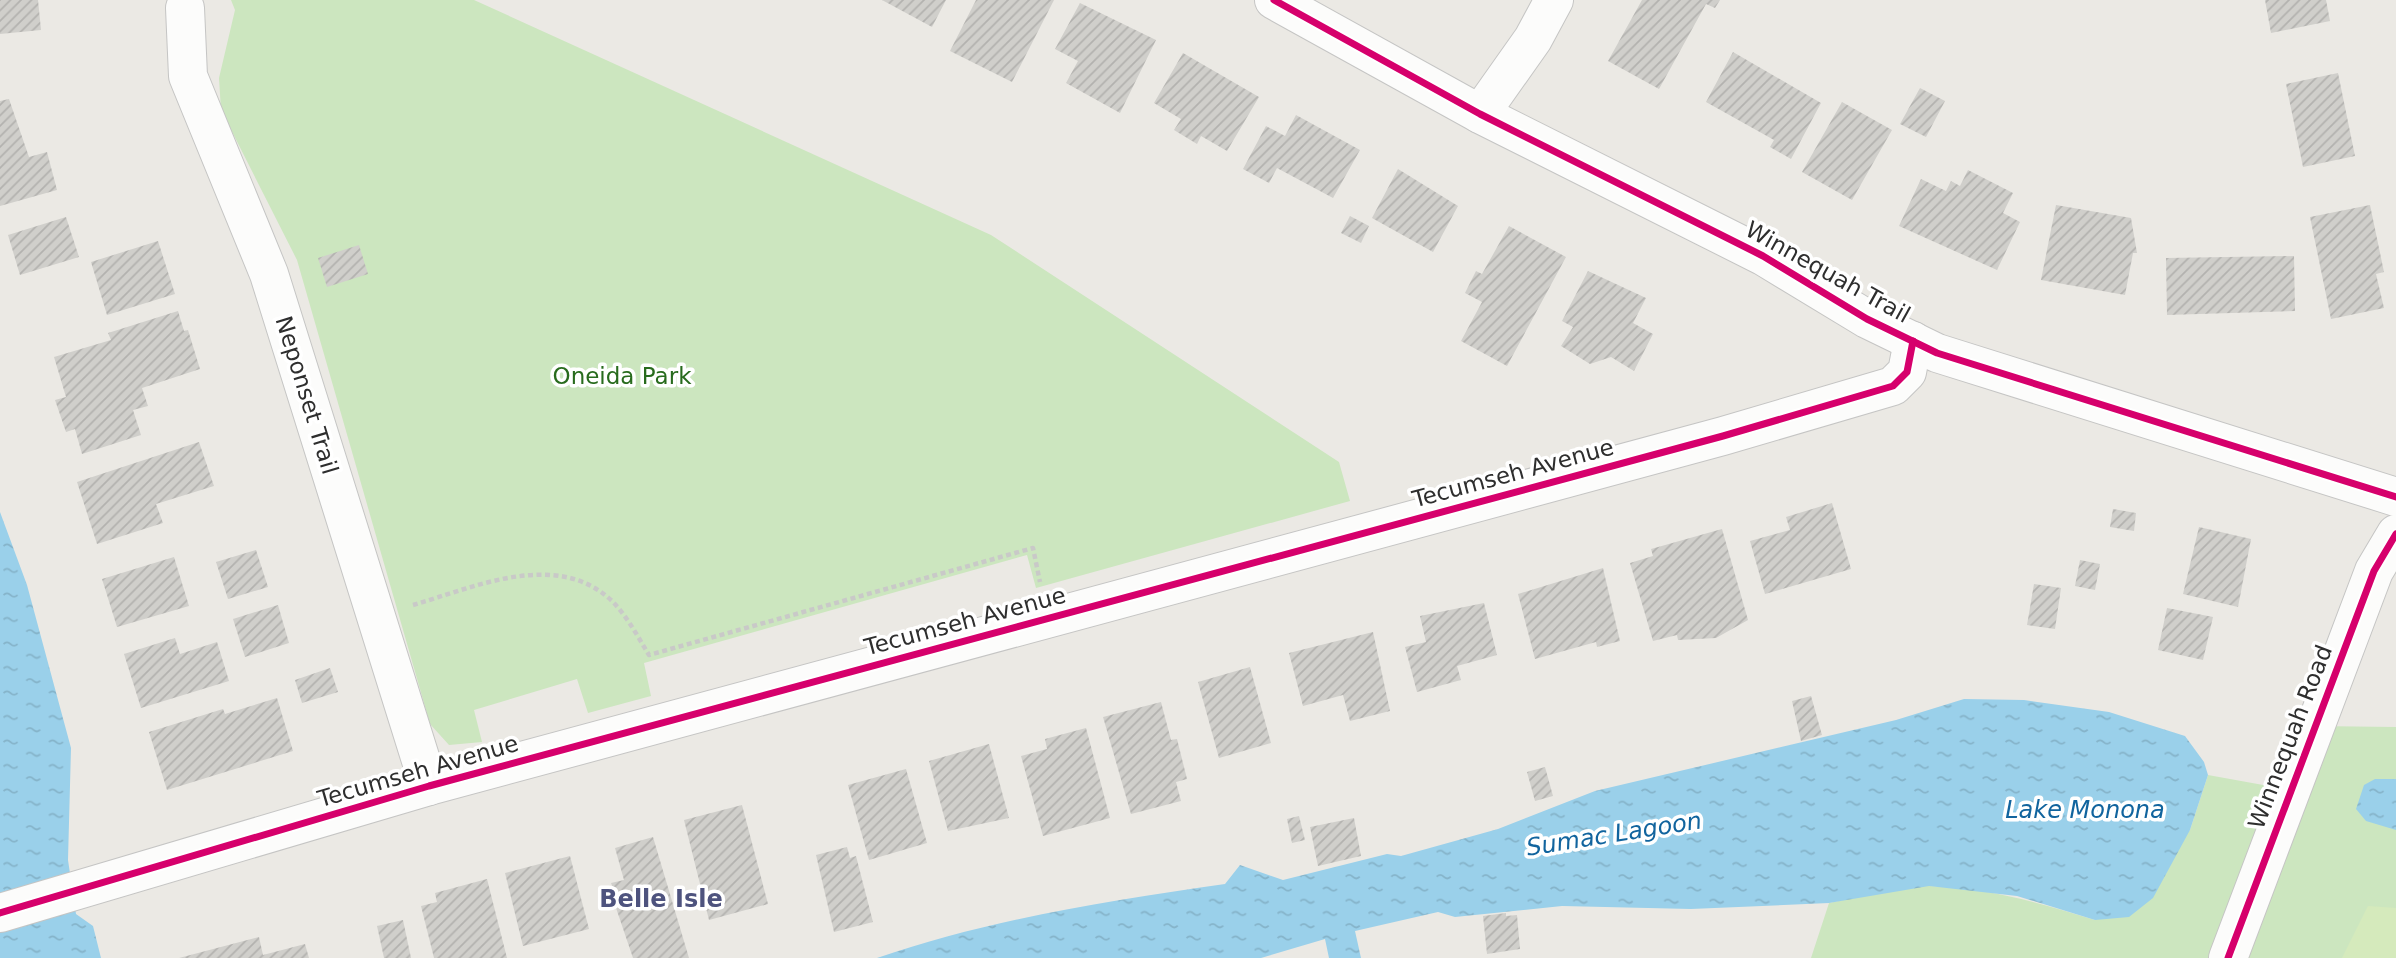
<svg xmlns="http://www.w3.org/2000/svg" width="2396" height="958" viewBox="0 0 2396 958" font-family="'DejaVu Sans',sans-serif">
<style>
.park{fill:#cce6bf}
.pitch{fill:#d5eabc}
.water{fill:url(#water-ripples)}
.building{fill:url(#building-hatch)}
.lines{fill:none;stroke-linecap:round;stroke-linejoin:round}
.minor-casing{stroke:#c5c5c4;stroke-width:40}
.path{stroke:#c9c9c8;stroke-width:4.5;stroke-dasharray:5 3.5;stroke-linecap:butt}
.minor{stroke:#fcfcfb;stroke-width:38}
.cycleway-casing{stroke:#fff;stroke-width:11}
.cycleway{stroke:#d6006c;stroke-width:7}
.labels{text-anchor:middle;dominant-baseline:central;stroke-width:7;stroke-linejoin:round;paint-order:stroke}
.street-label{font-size:23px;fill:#2e2e2e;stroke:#fff}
.park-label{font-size:23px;fill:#286b1d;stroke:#fff}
.water-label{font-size:24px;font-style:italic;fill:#11649e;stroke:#fff}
.neighbourhood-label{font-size:24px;font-weight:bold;fill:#4e537e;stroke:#fff}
</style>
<defs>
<pattern id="water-ripples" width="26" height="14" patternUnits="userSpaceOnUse" patternTransform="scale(1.75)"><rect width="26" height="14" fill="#9ad0ea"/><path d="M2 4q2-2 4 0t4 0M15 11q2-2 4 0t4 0" fill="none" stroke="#85b3c9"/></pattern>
<pattern id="building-hatch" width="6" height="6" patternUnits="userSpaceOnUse" patternTransform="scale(1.75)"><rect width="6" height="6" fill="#d0cfcb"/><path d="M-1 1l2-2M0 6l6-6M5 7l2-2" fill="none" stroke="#b3b2af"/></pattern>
</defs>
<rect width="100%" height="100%" fill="#ebe9e4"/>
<!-- park -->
<g class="park">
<path d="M231,0H474L991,235L1339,462L1350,501L1036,588L1027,555L644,663L651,696L588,713L577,679L474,710L482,742L449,745L430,724L297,260L221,110L219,78L235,10Z"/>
<path d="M2315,726L2396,727V958H1811L1829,903C1861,896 1897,885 1930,886C1988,888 2041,903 2095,920L2190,830L2208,775L2291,790Z"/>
</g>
<!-- pitch -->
<path class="pitch" d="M2368,906L2396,908V958H2342Z"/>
<!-- water -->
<g class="water">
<path d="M0,512L27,585L71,748L68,860L76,914L93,926L101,958H0Z"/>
<path d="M1964,699L2024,700L2109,712L2185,736L2204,762L2208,775L2190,830L2153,898L2129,917L2095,920L2017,896L1929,886L1829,903L1691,909L1562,906L1455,917L1438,912L1355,931L1361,958H1329L1325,939L1261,958H877C990,919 1107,901 1225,884L1240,865L1283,880L1387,854L1401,856L1498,829L1595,791L1896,720Z"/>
<path d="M2375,779H2396V830L2366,821L2356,809L2364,785Z"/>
</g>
<!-- building -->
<g class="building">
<path d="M0,0H38L41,30L0,34Z"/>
<path d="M882,0H946L932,27Z"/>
<path d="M976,0H1054L1012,82L950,51Z"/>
<path d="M1642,0H1720L1715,8L1706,4L1659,89L1608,61Z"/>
<path d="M2265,0H2326L2330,21L2271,33Z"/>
<path d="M1080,3L1156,40L1120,113L1066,83L1078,61L1055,49Z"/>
<path d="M1733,52L1821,103L1791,159L1770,147L1774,140L1706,102Z"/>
<path d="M1183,53L1259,97L1227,151L1201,136L1197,144L1174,130L1181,119L1154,103Z"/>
<path d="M2338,73L2355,156L2303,167L2286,84Z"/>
<path d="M1920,88L1945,101L1926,137L1900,124Z"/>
<path d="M9,99L29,157L47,152L57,190L0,206V101Z"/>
<path d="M1842,102L1892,130L1852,200L1802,172Z"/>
<path d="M1296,115L1360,150L1333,198L1277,168L1269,183L1243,169L1266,126L1285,136Z"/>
<path d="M1398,169L1458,206L1433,252L1372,218Z"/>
<path d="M1968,170L2013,193L2003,213L2020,222L1997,270L1899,226L1921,179L1946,191L1951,181L1960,186Z"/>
<path d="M2056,205L2131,218L2137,253H2133L2125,295L2041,280Z"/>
<path d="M2370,205L2384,272L2376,274L2384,308L2331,319L2310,217Z"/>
<path d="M1350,216L1369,226L1361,243L1341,233Z"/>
<path d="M66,217L79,257L20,275L8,235Z"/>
<path d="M1509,226L1566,257L1507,366L1461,341L1482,302L1465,293L1476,271L1482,274Z"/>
<path d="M158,241L175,294L107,315L91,262Z"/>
<path d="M359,245L368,274L327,287L318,258Z"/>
<path d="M2294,256L2295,311L2167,315L2166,258Z"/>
<path d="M1588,271L1646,298L1633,323L1653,334L1634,371L1611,357L1590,364L1561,346L1573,327L1562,321Z"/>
<path d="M178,311L184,331L188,330L200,369L142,388L148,406L133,410L141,435L82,454L75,429L66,432L55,400L66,397L54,357L111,340L108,333Z"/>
<path d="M199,442L214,486L156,504L163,523L97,544L77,482Z"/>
<path d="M1832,503L1851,569L1765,594L1750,541L1790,530L1786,517Z"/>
<path d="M2113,509L2136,513L2134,531L2110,527Z"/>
<path d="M2199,527L2251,539L2238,607L2183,594Z"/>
<path d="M1722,529L1748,620L1716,638L1678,640L1677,635L1653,641L1630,563L1653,556L1651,549Z"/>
<path d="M256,550L268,587L228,599L216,562Z"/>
<path d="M174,557L189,606L117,627L102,579Z"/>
<path d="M2080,560L2100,564L2095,590L2075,586Z"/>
<path d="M1603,568L1620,641L1597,647L1596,642L1535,659L1518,594Z"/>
<path d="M2034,584L2061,588L2055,629L2027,625Z"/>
<path d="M1484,603L1497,655L1457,666L1461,680L1417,692L1405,647L1426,642L1420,616Z"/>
<path d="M278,605L289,643L245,657L233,619Z"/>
<path d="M2167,608L2213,617L2203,660L2158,650Z"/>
<path d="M1373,632L1390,711L1350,721L1343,695L1303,706L1289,653Z"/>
<path d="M175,638L180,654L217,642L229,681L141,708L124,654Z"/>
<path d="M1250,667L1271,743L1219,758L1198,682Z"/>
<path d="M330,668L338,692L302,703L295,680Z"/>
<path d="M1811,696L1822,735L1801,741L1792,701Z"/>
<path d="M277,698L293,751L167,790L149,732L223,709L225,714Z"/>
<path d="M1161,702L1171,740L1177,739L1187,779L1176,782L1181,801L1131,814L1103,717Z"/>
<path d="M1086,728L1110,818L1043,836L1021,756L1047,749L1045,739Z"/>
<path d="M989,744L1009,818L948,831L929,761Z"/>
<path d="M1545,767L1553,796L1535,801L1527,772Z"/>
<path d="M906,769L927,843L869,860L848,785Z"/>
<path d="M742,805L768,904L709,920L684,820Z"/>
<path d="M1299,816L1305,840L1292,843L1287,819Z"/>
<path d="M1354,818L1361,856L1318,866L1310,827Z"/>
<path d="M653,837L689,958H633L615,905L617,899L611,883L624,880L615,848Z"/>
<path d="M847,847L850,858L856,856L873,922L834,932L816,855Z"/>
<path d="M570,856L589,929L523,946L505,873Z"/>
<path d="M487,879L507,958H434L421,906L437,902L435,893Z"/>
<path d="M1506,913V916L1517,915L1520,949L1487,954L1483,916Z"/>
<path d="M403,920L411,958H384L377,926Z"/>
<path d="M259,937L263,955L305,944L309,958H179Z"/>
</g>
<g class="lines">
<defs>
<g id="minor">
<path d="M1274,0L1480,114L1763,256L1867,319L1937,353L2396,497"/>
<path d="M185,8L188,76L269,274L429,786"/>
<path d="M1480,114L1533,39L1554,0"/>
<path d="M0,913L429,786L1723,436L1893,386L1907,372L1913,341"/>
<path d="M2228,958L2374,571L2396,534"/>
</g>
</defs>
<!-- minor casing -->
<use href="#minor" class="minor-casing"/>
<!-- path -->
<path class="path" d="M413,605C475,587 557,549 612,601C627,616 638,637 649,655L1033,548L1040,582"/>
<!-- minor -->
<use href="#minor" class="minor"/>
<defs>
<g id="cycleway">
<path d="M1274,0L1480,114L1763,256L1867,319L1937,353L2396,497"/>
<path d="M0,913L429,786L1723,436L1893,386L1907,372L1913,341"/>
<path d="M2228,958L2374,571L2396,534"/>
</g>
</defs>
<!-- cycleway casing -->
<use href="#cycleway" class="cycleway-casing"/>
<!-- cycleway -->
<use href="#cycleway" class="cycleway"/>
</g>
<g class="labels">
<!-- street labels -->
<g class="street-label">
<text transform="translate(1828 272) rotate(29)">Winnequah Trail</text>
<text transform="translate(307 395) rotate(73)">Neponset Trail</text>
<text transform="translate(1513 473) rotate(-15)">Tecumseh Avenue</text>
<text transform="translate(965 621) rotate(-15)">Tecumseh Avenue</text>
<text transform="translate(2290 737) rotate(-69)">Winnequah Road</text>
<text transform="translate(418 771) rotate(-16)">Tecumseh Avenue</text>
</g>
<!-- park labels -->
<g class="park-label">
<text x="622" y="376">Oneida Park</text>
</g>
<!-- water labels -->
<g class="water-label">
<text x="2085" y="810">Lake Monona</text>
<text transform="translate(1614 834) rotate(-9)">Sumac Lagoon</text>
</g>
<!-- neighbourhood labels -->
<g class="neighbourhood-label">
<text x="661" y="899">Belle Isle</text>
</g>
</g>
</svg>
